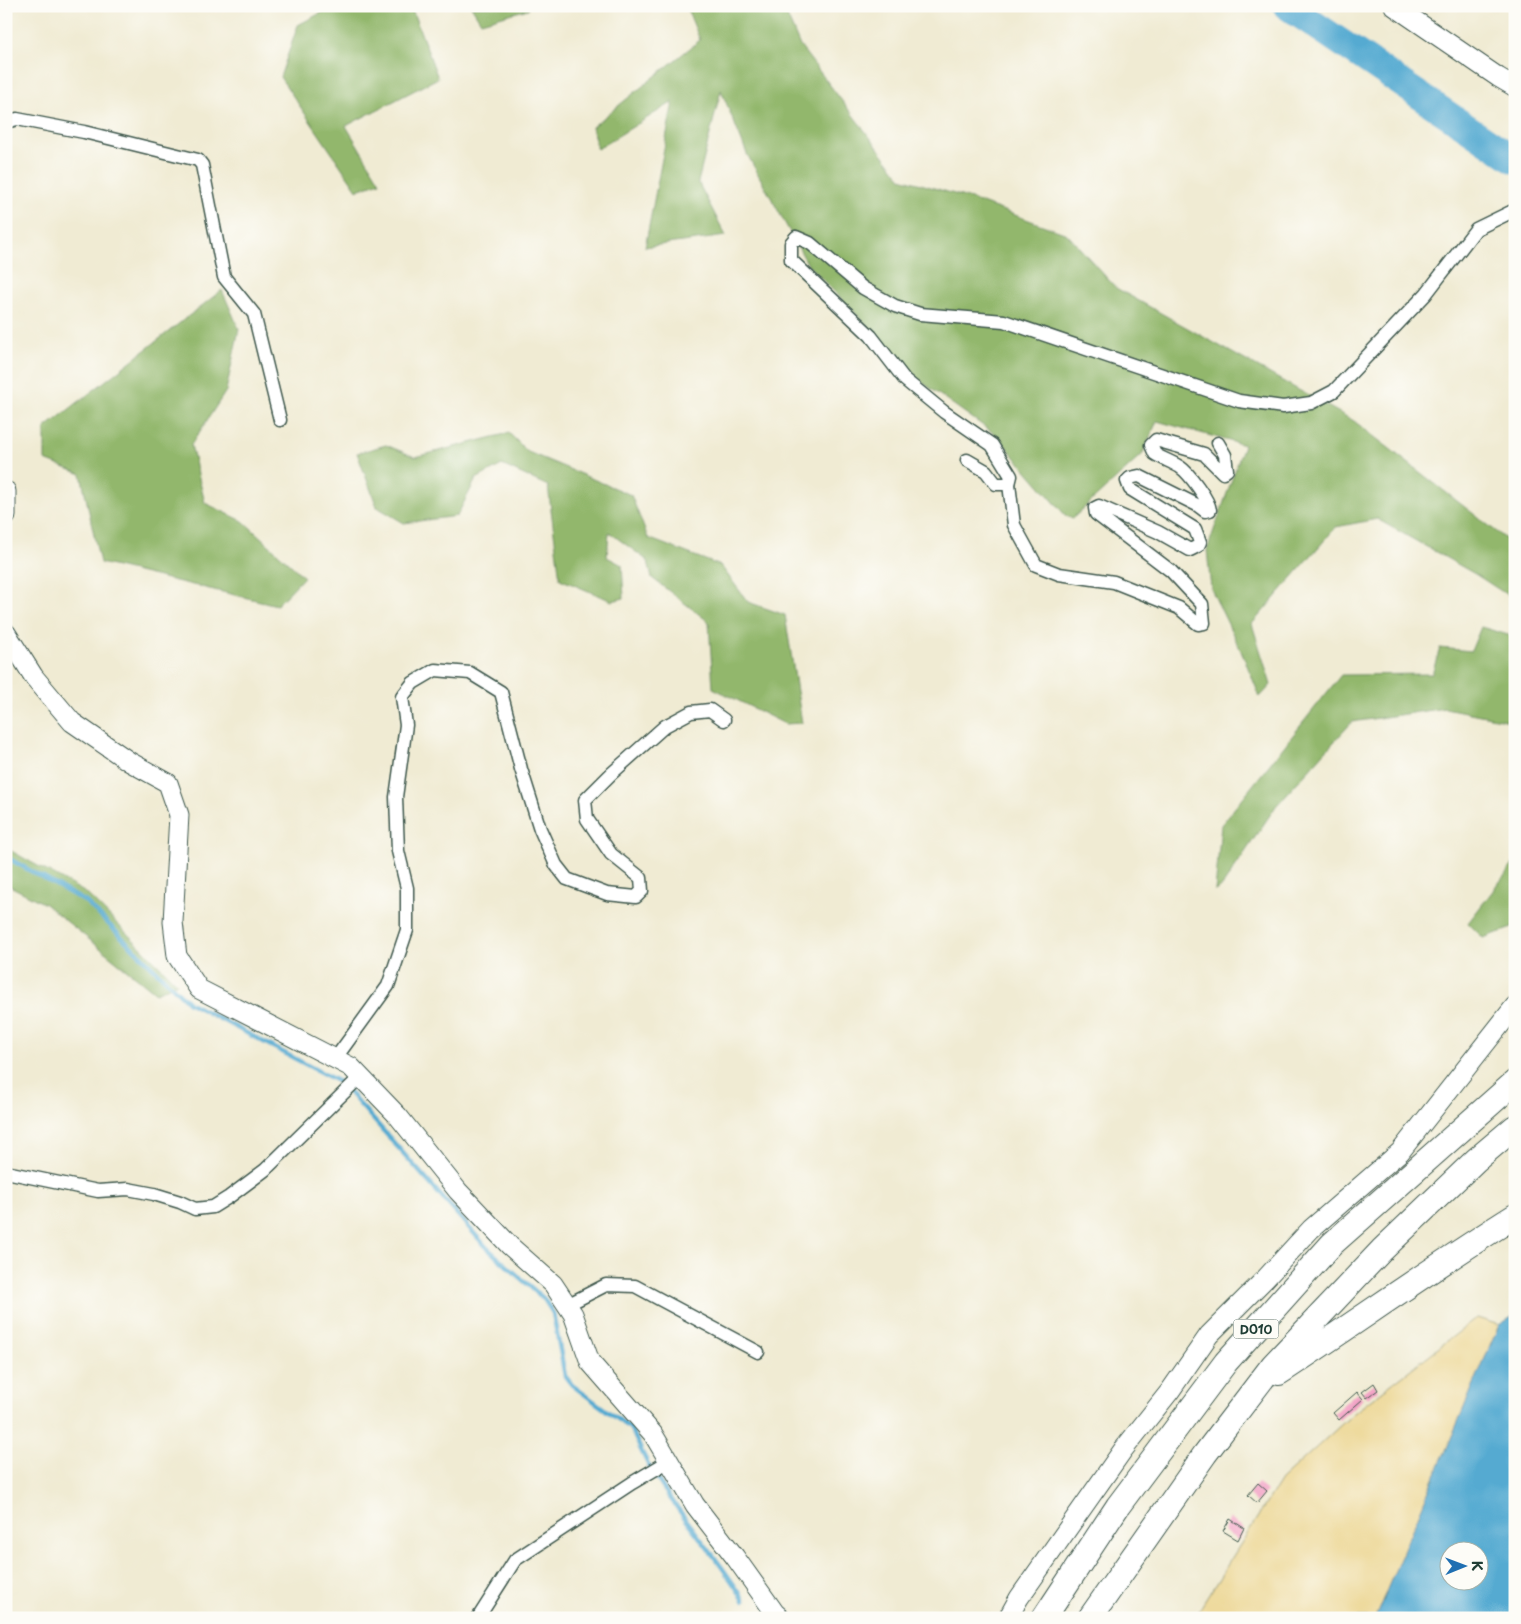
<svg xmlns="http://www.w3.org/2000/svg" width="1521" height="1624" viewBox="0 0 1521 1624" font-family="'Playpen Sans',sans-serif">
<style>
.forest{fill:#92b76c;stroke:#587a50}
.sand{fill:#eeda9e;stroke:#868c69}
.water{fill:#54aad1;stroke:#3a7482;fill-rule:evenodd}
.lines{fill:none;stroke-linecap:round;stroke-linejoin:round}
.stream{stroke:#54aad1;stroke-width:4.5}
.river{stroke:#54aad1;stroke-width:28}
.building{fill:#f3a3c6}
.street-casing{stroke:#3e574c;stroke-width:15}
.secondary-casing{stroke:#3e574c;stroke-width:21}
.highway-casing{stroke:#3e574c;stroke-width:26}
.street{stroke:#fff;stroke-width:12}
.secondary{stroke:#fff;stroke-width:19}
.highway{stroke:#fff;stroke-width:24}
.labels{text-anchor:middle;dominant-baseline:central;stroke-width:4.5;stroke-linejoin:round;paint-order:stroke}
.shield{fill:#fdfcf7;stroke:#62766e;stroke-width:1}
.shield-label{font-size:12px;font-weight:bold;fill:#1f3d34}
</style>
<rect width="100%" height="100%" fill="#fdfcf7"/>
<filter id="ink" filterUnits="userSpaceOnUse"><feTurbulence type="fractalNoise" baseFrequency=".02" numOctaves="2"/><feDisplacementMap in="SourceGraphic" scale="10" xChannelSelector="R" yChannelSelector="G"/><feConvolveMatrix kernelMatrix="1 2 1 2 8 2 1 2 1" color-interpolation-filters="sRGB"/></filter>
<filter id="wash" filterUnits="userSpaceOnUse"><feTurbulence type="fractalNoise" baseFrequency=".0096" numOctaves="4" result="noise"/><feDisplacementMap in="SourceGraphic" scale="20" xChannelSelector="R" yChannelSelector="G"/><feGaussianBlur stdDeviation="1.12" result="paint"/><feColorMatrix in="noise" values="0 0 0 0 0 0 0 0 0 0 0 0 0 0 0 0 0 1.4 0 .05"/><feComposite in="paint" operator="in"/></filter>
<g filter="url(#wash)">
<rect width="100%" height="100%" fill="#f0ebd3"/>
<!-- forest -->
<g class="forest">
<path d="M334,6H395L413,12L438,78L346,126L380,182L357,190L280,77L298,25Z"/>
<path d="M471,6H531L528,9L481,22Z"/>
<path d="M686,6H783L800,46L901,178L971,199L1067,234L1116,288L1354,421L1515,546V600L1475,574L1377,519L1336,527L1252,624L1271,685L1260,697L1242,653L1211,589L1207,550L1244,445L1157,421L1142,455L1073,518L1066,516L996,435L916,378L885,343L808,265L747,154L721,90L698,182L726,236L645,247L673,102L597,149L592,127L700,40Z"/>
<path d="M222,290L239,329L226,391L191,445L205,503L243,521L304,577L277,605L100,563L81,474L45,460V428Z"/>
<path d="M509,433L528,452L631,495L648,538L721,566L748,602L785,615L802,723L785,724L713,688L709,622L652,578L648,561L609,532L607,557L622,565L624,598L612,601L560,579L548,486L502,465L476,479L457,516L404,523L377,507L357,453L386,445L415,457Z"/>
<path d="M1481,627L1515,637V722L1445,708L1352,722L1276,806L1223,885L1215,891L1221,825L1341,675L1432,674L1440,648L1471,651Z"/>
<path d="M6,848L86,893L177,983L156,993L45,904L6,884Z"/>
<path d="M1515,862V927L1483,938L1468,923Z"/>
</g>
<!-- sand -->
<path class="sand" d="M1477,1318L1499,1325L1375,1618H1194L1281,1480L1354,1413Z"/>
<!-- water -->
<path class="water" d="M1515,1315V1618H1375L1499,1325ZM1448,1552H1478V1582H1448Z"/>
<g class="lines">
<!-- stream -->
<path class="stream" d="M6,857L86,902L188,1002L341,1083L487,1248L544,1299L553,1313L565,1376L572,1385L630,1428C636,1437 639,1447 644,1456C648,1465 654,1474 660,1483C686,1523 719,1559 744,1600"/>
<!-- river -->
<path class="river" d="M1287,6L1515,160"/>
</g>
<g id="blocks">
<!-- building -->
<g class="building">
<path d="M1374,1383L1378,1390L1367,1398L1362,1392Z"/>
<path d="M1357,1392L1363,1399L1339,1420L1333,1413Z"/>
<path d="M1258,1483L1267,1491L1257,1503L1248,1495Z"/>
<path d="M1230,1519L1244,1528L1238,1540L1223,1531Z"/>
</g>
</g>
</g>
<g filter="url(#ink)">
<use href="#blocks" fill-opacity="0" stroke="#3e574c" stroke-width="1"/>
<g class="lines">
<defs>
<g id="street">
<path d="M6,122L17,119L84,132L198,160L202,165L224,277L254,314L280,420"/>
<path d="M967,460L986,471L996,484H1009L1011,476L992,445L944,412L905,380L871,336L791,260V243L796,237L810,243L863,288L895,306L920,314L1004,321L1239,401L1283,407L1311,403L1334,391L1426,294L1476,229L1515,210"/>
<path d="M1009,484L1014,525L1036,565L1059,574L1114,582L1179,608L1198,624L1204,623L1202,604L1171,571L1096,514L1095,508L1099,506L1158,532L1190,550L1198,546L1200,542L1195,529L1130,489L1127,481L1130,478L1139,476L1197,505L1205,511L1210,510C1209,500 1189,473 1180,467C1172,462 1163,459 1155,454L1151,445L1156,440L1204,454L1223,473L1227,470L1225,455L1218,443"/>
<path d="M335,1059L388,986L407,930V888L398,851L396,797L406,725L402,697L413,683L435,670L470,673L501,692L521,769L540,829L556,865L567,879L607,894L636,897L642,891L641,878L611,854L587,819L585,800L611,774L665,726L691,712L710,710L724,720"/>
<path d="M6,1172L98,1191L128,1189L154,1194L180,1202L195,1209L213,1207L229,1197L265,1170L360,1077"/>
<path d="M567,1305L606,1285L635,1286L758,1352"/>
<path d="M478,1618L515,1560L632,1483L669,1461"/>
</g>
<g id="secondary">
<path d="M1394,6L1498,77L1515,87"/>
<path d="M6,491V516"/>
<path d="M6,633L34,677L72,722L130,762L168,783L179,815L173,922L177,956L199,989L351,1067L398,1116L458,1191L510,1246L553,1284L573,1314L590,1362L653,1434L695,1505L735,1557L775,1613L781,1618"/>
<path d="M1008,1618L1019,1598L1123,1450L1170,1391L1209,1335L1265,1279L1311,1229L1400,1152L1515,1006"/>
</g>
<g id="highway">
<path d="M1279,1373C1358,1321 1435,1266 1515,1216"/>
<path d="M1044,1618L1118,1506L1226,1362L1332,1244L1515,1082"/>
<path d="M1090,1618L1205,1454L1273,1365L1382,1250L1476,1160L1515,1127"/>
</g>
</defs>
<!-- street casing -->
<use href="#street" class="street-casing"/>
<!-- secondary casing -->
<use href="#secondary" class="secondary-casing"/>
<!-- highway casing -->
<use href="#highway" class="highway-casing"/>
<!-- street -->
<use href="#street" class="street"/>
<!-- secondary -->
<use href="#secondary" class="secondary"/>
<!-- highway -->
<use href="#highway" class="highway"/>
</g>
</g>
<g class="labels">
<!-- shield labels -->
<rect class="shield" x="1233.5" y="1319.5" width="45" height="19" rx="4"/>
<g class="shield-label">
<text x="1256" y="1329">D010</text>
</g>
</g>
<!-- margin -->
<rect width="1521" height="1624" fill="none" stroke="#fdfcf7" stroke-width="25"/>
<!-- north arrow -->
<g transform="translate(1464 1566) rotate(89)"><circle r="24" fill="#fdfcf7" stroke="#a4b0a9"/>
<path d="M0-4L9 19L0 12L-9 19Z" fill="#1f6fb2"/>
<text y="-8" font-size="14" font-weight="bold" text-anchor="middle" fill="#1f3d34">K</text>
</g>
</svg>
